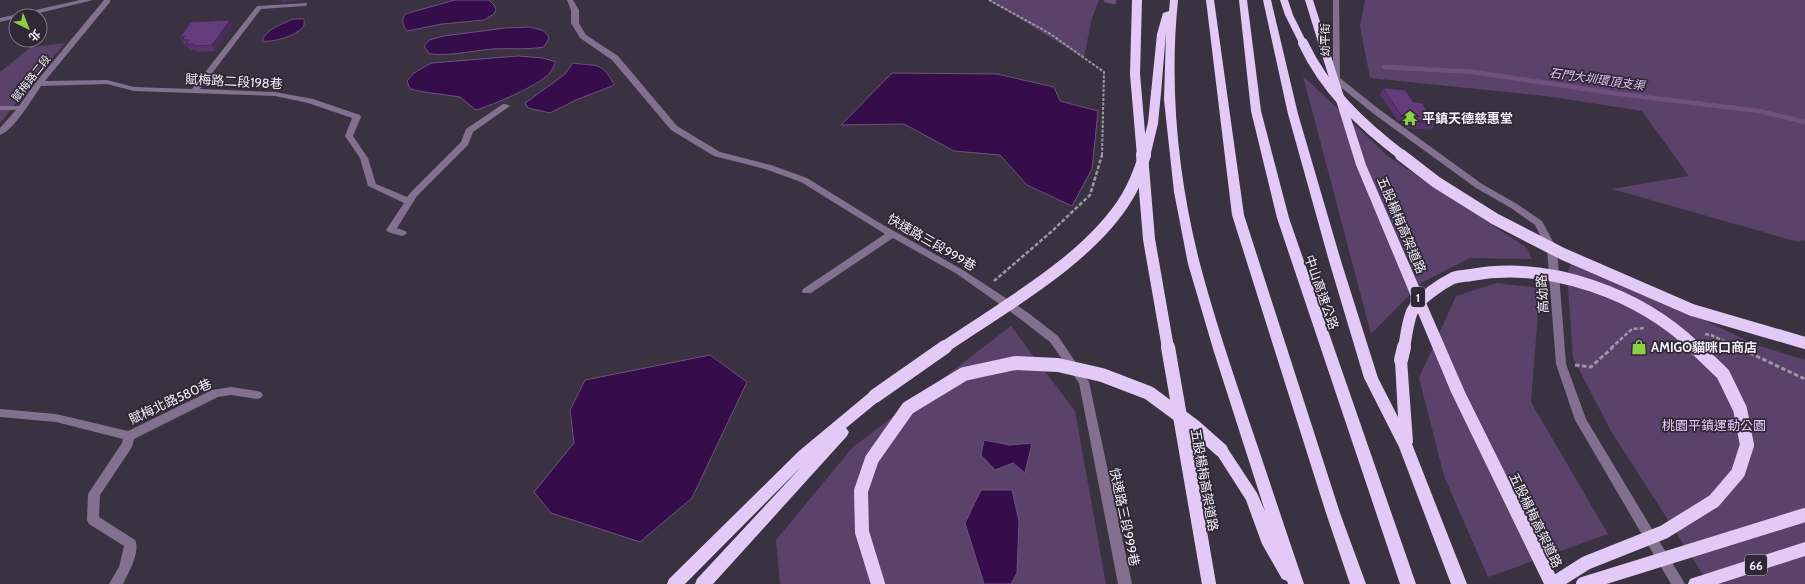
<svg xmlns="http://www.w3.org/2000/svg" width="1805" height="584" viewBox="0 0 1805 584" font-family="Cabin,'Noto Sans TC',sans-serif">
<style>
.green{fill:#5b426b}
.water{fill:#360d4b;stroke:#6f507f}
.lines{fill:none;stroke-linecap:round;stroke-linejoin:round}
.stream{stroke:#6f507f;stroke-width:4.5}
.path-far2{stroke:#9e97a3;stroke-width:2;stroke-dasharray:3 1.5;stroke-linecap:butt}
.path-far1{stroke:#9e97a3;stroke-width:2.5;stroke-dasharray:4 2;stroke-linecap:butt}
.path{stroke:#9e97a3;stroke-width:3;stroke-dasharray:4.5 2.5;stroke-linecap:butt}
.minor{fill:#82708e;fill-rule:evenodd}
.highway{fill:#e3c9f5;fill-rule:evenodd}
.highway-bridge-far2{stroke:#e3c9f5;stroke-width:10}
.highway-bridge-far1{stroke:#e3c9f5;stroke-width:12}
.highway-bridge{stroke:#e3c9f5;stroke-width:14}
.wall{fill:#57346c}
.shaded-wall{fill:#472b58}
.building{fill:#653d7d;stroke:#472b58}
.labels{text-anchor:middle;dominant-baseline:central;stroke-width:3.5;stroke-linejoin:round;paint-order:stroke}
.far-street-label{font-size:11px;fill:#f4eef8;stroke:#302835}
.far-water-label{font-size:12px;font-style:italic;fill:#e2c1f9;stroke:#302835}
.shield{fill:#302835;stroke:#b9b3be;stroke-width:1}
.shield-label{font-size:12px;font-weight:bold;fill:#f4eef8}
.street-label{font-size:13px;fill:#f4eef8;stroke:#302835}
.poi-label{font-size:13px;font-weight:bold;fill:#f4eef8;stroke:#302835;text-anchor:start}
.park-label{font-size:13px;fill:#e7c5fe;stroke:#302835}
</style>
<rect width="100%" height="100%" fill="#3a3240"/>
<!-- green -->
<g class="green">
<path d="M989,0H1099L1091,21L1084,58Z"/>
<path d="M1365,0H1805V240L1798,242L1612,189L1689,176L1642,111L1546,96L1370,78L1360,26Z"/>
<path d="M65,43L0,123V72L31,47Z"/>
<path d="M1303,76L1389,157L1527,248L1532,259L1470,258L1421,283L1371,334Z"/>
<path d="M1574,257L1756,345L1805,360V584H1709L1611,431L1573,358L1567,274Z"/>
<path d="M1496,283L1540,288L1531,402L1608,534L1488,577L1444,476L1419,378L1456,296Z"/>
<path d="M1011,326L1075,411L1106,584H780L776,540L852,448Z"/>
</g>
<!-- water -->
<g class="water">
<path d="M455,0H489L494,5L496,10L494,14L484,20L442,24L407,31C403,25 401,21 405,14Z"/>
<path d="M293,19H304C304,22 305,26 302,28C295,36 272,43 262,41C267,28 281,25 293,19Z"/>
<path d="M529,27C537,29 546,29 549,38L544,47C527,50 509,48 492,49C471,51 451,56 430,54L424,47L429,40L444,36L505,28Z"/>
<path d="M518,56L543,58L556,62C554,65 552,70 550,73C536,87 495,104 476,110L460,97L424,92L410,89L407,81L414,73L431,63Z"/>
<path d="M573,63C597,67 600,60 614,84L612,86L576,100L550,113L528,108L525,103L553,83L565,74Z"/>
<path d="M892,73L997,74L1054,87L1060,101L1098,111L1092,169L1072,206L1027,185L1000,155L954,151L904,124L841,125Z"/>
<path d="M710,355L747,382L692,498L640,542L551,513L534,492L574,443L570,410L585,380Z"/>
<path d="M984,440L1010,445L1032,443L1025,473L1013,463L995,470L981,455Z"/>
<path d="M981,490H1012L1019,521L1017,573L1011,584H984L965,523Z"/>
</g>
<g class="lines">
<!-- stream -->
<g class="stream">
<path d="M1106,0L1114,2"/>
<path d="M1384,67L1474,72L1612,93L1759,111L1805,122"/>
</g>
<!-- path-far2 -->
<path class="path-far2" d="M989,0L1049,33L1104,72L1102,156"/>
<!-- path-far1 -->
<g class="path-far1">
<path d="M994,281L1051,232L1090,195L1102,155"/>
<path d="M1705,334L1711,335L1739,348"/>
<path d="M1611,348L1632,329L1645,328"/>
</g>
<!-- path -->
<g class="path">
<path d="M1737,347L1805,379"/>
<path d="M1575,365L1591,367L1613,347"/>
</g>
<!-- minor -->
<g class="minor">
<path d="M80,0H93L27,16H16V18L0,22V18Z"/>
<path d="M104,0H110V2L45,81L107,80L134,87L192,89L257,6L307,3V5L305,6L261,9L200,89L275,92L313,99L360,115L361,117L353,136L368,158L376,184L407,197L411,192L461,142L466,129L503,104H506L510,106L473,132L468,145L417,196L397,228L405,231L407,233L405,235L402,236L388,232L386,230L404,203L368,186L360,158L345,136L352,118L308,103L275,96L134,91L107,84L41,86C32,99 14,130 0,135V128L16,110H0V106H19L36,82Z"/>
<path d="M567,0H573L579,10V23L586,35L618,56L677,126L720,152L771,165L807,178L878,222L963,270L1027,312L1058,336L1089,382L1132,584H1118L1079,383L1050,342L1019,318L957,274L893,238L811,293H803L802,291L803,289L885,234L801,182L765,169L714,156L671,130L612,60L580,38L571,23V10Z"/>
<path d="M1333,0H1339L1340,78L1380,110L1482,184L1517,204L1542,221L1557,249L1566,364L1586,419L1685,584H1671L1575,420L1556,364L1547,249L1535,225L1511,208L1476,188L1374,114L1333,81Z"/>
<path d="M231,387L257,391L261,392L263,395L261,398L257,399L231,395L218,397L134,439L132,447L100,495L99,517L135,540C141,551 128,574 123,584H109L119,567L124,546L89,524L87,520L88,494L122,443L123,439L56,422L0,417V409L56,414L128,431L212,390Z"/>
</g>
<!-- highway -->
<g class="highway">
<path d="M1170,0H1178C1169,88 1178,178 1200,264C1213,313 1229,361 1245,409C1265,467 1284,526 1304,584H1288L1287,581L1282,579L1262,544L1246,500L1214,450L1216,446L1221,444L1226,446L1257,493L1265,511L1214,352L1188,264L1174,192L1164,100L1166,32L1161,93L1156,96L1151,93L1157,34L1163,13L1169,11Z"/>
<path d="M1206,0H1214L1244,215L1340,513L1366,584H1350L1326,513L1232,215Z"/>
<path d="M1239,0H1247L1261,111L1289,218L1416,584H1400L1277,218L1251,111Z"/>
<path d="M1263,0H1271L1298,114L1341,261L1378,378L1398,417L1395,360L1396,357L1401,355L1406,357L1407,360L1413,442L1412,444L1467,584H1451L1399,447L1364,378L1329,261L1288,114Z"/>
<path d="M1280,0H1288L1293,15L1307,43L1306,45H1300L1285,15Z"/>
<path d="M1305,0H1313L1366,165L1465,392L1560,584H1544L1451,392L1356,165Z"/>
<path d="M875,391L880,392L882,396L880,400L846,428L849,432L847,436L713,584H695L697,579L802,466L685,584H667L669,579L799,451L870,392Z"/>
<path d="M1805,542V556L1718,584H1688L1690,579L1696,577Z"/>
</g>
<!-- highway-bridge-far2 -->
<g class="highway-bridge-far2">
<path d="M1137,0L1135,74L1142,156"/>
<path d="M1303,43C1325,90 1362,125 1403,156"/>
<path d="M1145,156L1153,123L1156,93"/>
</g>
<!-- highway-bridge-far1 -->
<g class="highway-bridge-far1">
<path d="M1142,155L1149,239L1168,348"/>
<path d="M1401,155L1436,182L1495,219L1563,254L1692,310L1805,343"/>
<path d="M943,348C1003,307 1090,259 1127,197C1135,184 1140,170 1145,155"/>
<path d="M1404,348C1406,338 1408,318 1413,310C1420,298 1441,284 1453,278C1459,276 1465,276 1471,275C1549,261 1639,293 1696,348"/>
</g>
<!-- highway-bridge -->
<g class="highway-bridge">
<path d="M1168,347L1209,584"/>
<path d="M1401,360L1404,347"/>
<path d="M875,396L945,347"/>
<path d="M878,584L862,532L861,491L872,459L908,408L964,374L1015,363L1058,365L1102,375L1149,393L1195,427L1221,450"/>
<path d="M1553,584L1586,563L1664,532L1714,501L1738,473L1747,445L1740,409L1723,374L1695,347"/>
<path d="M1583,584L1805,515"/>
</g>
</g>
<!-- wall -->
<g class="wall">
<path d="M281,0H302L282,2Z"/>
<path d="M234,26L216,51L197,52L195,50H190L187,46L186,47L180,37Z"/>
<path d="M1383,88L1413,102L1435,123L1432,130L1407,128L1398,121L1380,95Z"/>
</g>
<!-- shaded-wall -->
<path class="shaded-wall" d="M230,20L234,26L216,51L212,45Z"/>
<!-- building -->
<g class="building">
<path d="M230,20L212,45L193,46L195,44H186L189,40H182L185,36L180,37L191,22Z"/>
<path d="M1383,88L1405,90L1413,102L1422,103L1435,123L1410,121L1401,115Z"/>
</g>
<!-- icons -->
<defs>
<symbol id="temple-bare" viewBox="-9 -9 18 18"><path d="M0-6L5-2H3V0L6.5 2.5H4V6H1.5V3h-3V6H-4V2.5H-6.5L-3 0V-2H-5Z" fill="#8cce45" stroke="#302835" stroke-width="2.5" paint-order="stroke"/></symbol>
<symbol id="shop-bare" viewBox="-9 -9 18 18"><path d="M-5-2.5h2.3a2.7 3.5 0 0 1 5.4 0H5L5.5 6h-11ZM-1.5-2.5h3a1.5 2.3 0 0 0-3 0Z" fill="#8cce45" stroke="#302835" stroke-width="2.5" paint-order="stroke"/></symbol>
</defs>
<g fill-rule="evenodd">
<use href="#temple-bare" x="1399" y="107" width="22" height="22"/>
<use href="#shop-bare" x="1628" y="336" width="22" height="22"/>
</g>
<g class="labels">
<!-- far-street labels -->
<g class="far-street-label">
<text transform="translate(1325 40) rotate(-90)">幼平街</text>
<text transform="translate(31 78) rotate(-52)">賦梅路二段</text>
</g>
<!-- far-water labels -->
<g class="far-water-label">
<text transform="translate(1597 79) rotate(8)">石門大圳環頂支渠</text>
</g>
<!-- shield labels -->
<g class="shield">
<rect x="1411" y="287" width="14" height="20" rx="3"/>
<rect x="1745" y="555" width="22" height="20" rx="3"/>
</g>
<g class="shield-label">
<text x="1418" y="297">1</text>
<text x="1756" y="565">66</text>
</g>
<!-- street labels -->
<g class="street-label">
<text transform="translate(234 81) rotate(3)">賦梅路二段198巷</text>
<text transform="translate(1402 225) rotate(67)">五股楊梅高架道路</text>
<text transform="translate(932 242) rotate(30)">快速路三段999巷</text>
<text transform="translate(1322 292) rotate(71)">中山高速公路</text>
<text transform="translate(1542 294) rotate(-94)">高幼路</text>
<text transform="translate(170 401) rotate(-25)">賦梅北路580巷</text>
<text transform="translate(1205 480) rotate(80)">五股楊梅高架道路</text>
<text transform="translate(1125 517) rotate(78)">快速路三段999巷</text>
<text transform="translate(1536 520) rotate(64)">五股楊梅高架道路</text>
</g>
<!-- poi labels -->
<g class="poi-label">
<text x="1422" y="118">平鎮天德慈惠堂</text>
<text x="1651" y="347">AMIGO貓咪口商店</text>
</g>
<!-- park labels -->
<g class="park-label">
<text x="1714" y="425">桃園平鎮運動公園</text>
</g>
</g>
<!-- north arrow -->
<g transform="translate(28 28) rotate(137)"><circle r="19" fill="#302835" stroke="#7e7783"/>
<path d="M0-3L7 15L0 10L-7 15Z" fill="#8cce45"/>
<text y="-6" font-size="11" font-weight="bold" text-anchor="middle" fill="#f4eef8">北</text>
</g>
</svg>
